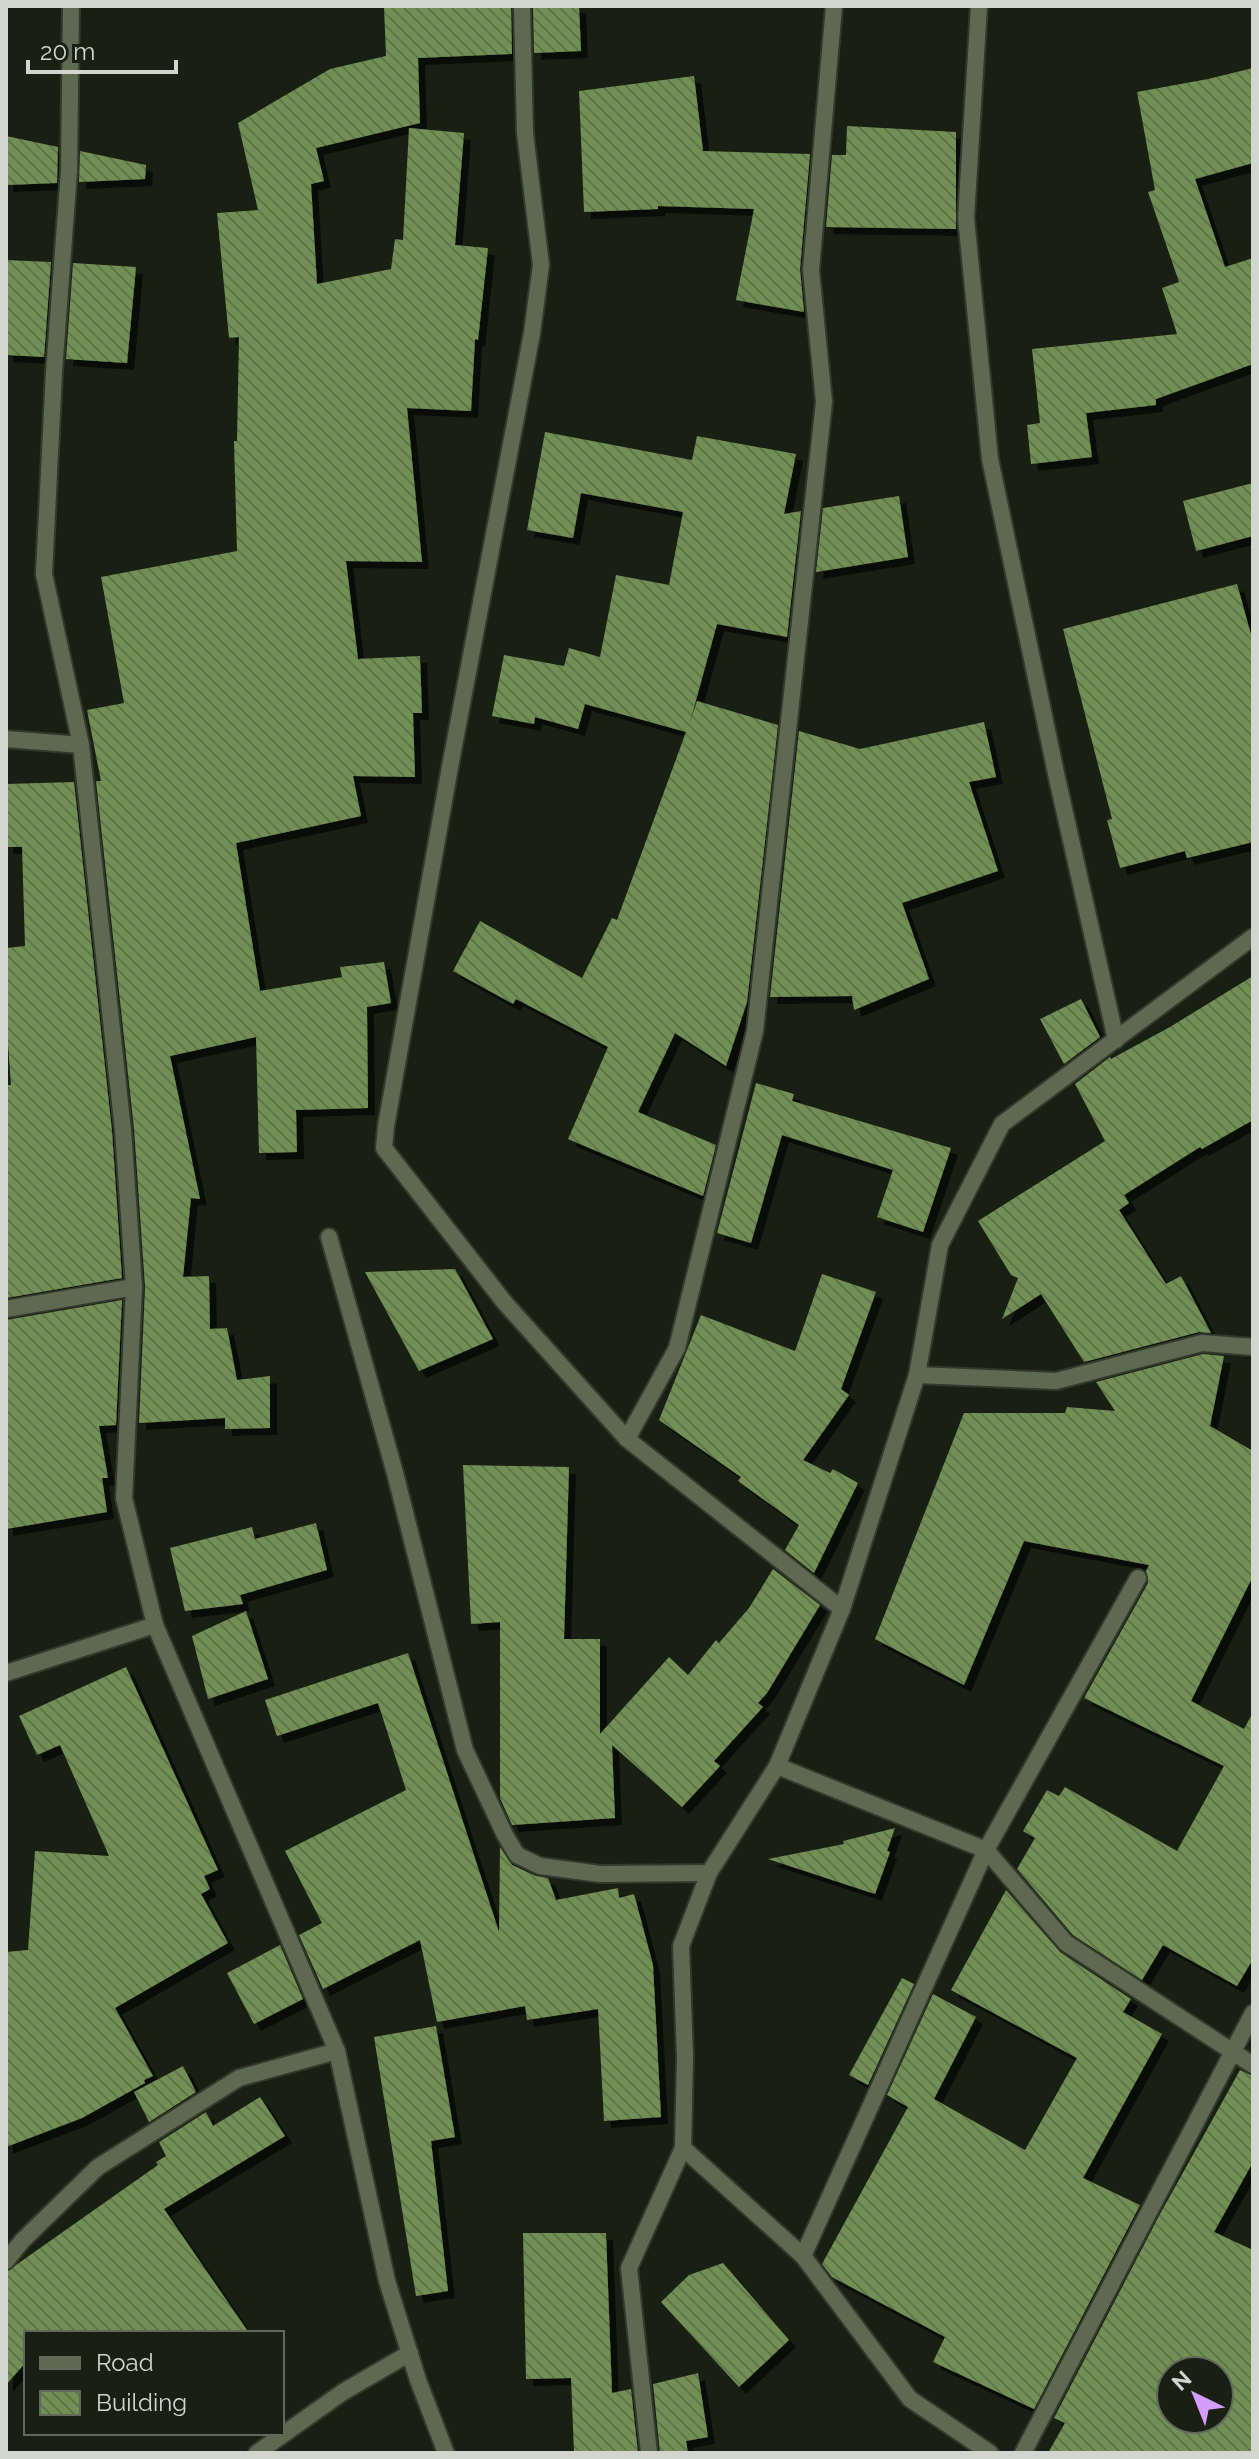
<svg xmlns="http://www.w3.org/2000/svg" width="1259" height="2459" viewBox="0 0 1259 2459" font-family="Raleway,sans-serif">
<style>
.building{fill:url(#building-back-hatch);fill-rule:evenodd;filter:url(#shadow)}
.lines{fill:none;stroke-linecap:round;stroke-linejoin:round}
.minor-casing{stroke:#33392c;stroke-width:20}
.minor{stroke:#5d6a51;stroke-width:16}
</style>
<defs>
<pattern id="building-back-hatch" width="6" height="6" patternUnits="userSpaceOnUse" patternTransform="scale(2)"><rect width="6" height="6" fill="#729054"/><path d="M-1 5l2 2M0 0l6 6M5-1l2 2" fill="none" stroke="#60744c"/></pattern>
<filter id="shadow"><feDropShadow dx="7" dy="7" stdDeviation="0" flood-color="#0009"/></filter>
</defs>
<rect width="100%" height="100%" fill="#191f12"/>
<!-- building -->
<g class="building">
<path d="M511,6L512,54L418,58L420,123L316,148L324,181L311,184L317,284L391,269L395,239L403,240L409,128L464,133L455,245L488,248L478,340L475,339L471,411L407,408L422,562L346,561L358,659L420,656L422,713H413L415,777L353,776L361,816L236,843L260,991L342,977L340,967L384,962L391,1003L367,1007L368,1108L296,1110L297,1152L259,1153L256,1037L170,1056L200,1199L191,1198L183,1277L209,1276L210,1329L227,1328L237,1380L270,1376V1428L225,1429V1418L139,1423L145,1287L134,1129L96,781H101L87,710L124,703L101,577L237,551L234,441H237L239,337L229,338L217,213L258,210L238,123L330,69L386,56L384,7Z"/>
<path d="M533,6H579L581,51L534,53Z"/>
<path d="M1253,68V163L1195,179L1225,267L1253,258V364L1156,399V405L1086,413L1092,457L1031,464L1027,425L1040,423L1032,349L1177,334L1162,288L1179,282L1148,192L1155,190L1137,92L1208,79Z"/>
<path d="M694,76L703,151L810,154L800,269L804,312L736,300L754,209L658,206V209L584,212L579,91Z"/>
<path d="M847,126L956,132V229L826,227L832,155H846Z"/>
<path d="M6,136L58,147L57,183L6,185Z"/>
<path d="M80,151L146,165L145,179L79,182Z"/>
<path d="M6,260L51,262L44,357L6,355Z"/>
<path d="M73,263L136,267L127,363L66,359Z"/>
<path d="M545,432L692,460L697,436L796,454L784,514L801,511L787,637L717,624L690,722L697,701L778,725L747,1002L726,1066L675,1033L638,1112L716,1145L703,1196L568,1139L608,1047L516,999L513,1004L453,971L480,921L582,978L612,918L617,920L686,732L585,704L578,729L535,717L534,724L492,716L504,655L564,666L569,648L600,657L616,575L669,585L683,512L581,493L573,538L527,530Z"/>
<path d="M1253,483V536L1196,551L1183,501Z"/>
<path d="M899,496L908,557L816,572L823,508Z"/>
<path d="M1237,584L1253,642V842L1187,858L1185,851L1120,868L1107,820L1112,819L1063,629Z"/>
<path d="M984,722L996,777L969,782L998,871L902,903L929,979L854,1010L852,996L770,997L799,731L860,749Z"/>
<path d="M74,782L112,1131L122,1278L6,1298V1085H11L6,1017V948L25,946L22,847H6V784Z"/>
<path d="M1253,976V1120L1202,1149L1200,1147L1124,1195L1129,1203L1119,1210L1166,1284L1181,1276L1211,1333L1199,1332L1084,1362L1041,1294L1002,1319L1018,1278L1011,1275L978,1221L1105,1141L1075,1084L1110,1057L1111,1059L1170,1027Z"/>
<path d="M1081,999L1100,1037L1064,1064L1040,1019Z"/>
<path d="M756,1083L794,1094L792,1101L951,1148L923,1232L877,1217L893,1170L782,1135L751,1243L717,1233Z"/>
<path d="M455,1269L493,1339L419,1371L365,1272Z"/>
<path d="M822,1274L876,1292L841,1389L849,1395L803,1460L830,1473L833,1469L858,1483L814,1573L785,1550L799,1525L738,1481L741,1477L659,1420L701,1315L795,1351Z"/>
<path d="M122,1300L116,1425L99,1426L108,1478H102L107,1512L6,1529V1320Z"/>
<path d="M1203,1354L1224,1356L1210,1426L1253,1451V1576L1191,1701L1244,1729L1253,1712V1959L1237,1986L1163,1945L1142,1980L1073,1935L1017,1869L1035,1838L1023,1831L1047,1790L1059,1796L1065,1787L1177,1851L1224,1766L1084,1698L1148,1583L1146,1571L1149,1565L1024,1541L964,1685L875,1639L964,1413H1065L1067,1407L1115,1411L1096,1382Z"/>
<path d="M463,1465L569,1467L564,1639H600V1734L669,1657L688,1675L716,1640L719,1643L749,1608L773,1569L820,1605L767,1693L758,1703L763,1707L714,1761L720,1766L682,1807L612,1745L615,1818L512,1825L500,1798V1622L471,1624Z"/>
<path d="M316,1523L327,1570L240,1595L243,1604L185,1611L170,1548L252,1527L255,1539Z"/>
<path d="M246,1611L268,1679L208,1699L192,1636Z"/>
<path d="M408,1653L499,1932L500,1847L512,1865L536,1876L548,1878L556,1900L618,1888L619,1898L634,1894L653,1965L661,2117L604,2121L598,2009L527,2020L525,2006L437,2022L420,1940L323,1989L299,1935L322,1923L285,1851L406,1790L378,1703L277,1736L265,1700Z"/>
<path d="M126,1667L218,1870L204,1876L210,1889L201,1894L228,1943L115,2008L153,2076L144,2080L145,2083L82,2118L6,2147V1952L28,1950L35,1851L109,1856L60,1745L37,1755L19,1716Z"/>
<path d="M895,1828L887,1851L890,1852L875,1894L768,1859L844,1844L843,1841Z"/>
<path d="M1006,1890L1060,1952L1131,1999L1123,2012L1162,2034L1083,2178L1140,2205L1034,2409L933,2362L945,2337L832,2277L822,2264L908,2107L887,2095L933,1994L976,2017L934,2099L1025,2150L1077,2058L951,1990Z"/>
<path d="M280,1945L303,1999L254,2024L227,1973Z"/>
<path d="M902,1978L914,1984L868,2085L849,2075Z"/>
<path d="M436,2026L455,2137L431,2141L448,2291L416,2296L374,2037Z"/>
<path d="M183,2066L196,2092L149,2122L134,2092Z"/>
<path d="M1240,2070L1253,2076V2162L1214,2232L1253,2250V2453H1048L1065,2423L1054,2418L1160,2214ZM1171,2371H1219V2419H1171Z"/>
<path d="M260,2097L285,2136L164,2209L249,2333H26V2362L6,2385V2272L158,2165L156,2162L166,2156L159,2142L206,2112L213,2126Z"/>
<path d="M523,2233H606L612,2393L631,2389L638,2453H574L571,2378L526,2379Z"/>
<path d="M723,2263L789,2340L739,2387L661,2302L689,2275Z"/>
<path d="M698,2373L708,2437L686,2441L688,2453H660L653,2384Z"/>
</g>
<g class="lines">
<defs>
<g id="minor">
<path d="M71,6L69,171L54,372L44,574L81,745L123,1130L134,1287L124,1498L155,1625L337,2051L387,2281L418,2380L446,2453"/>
<path d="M522,6L525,133L541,265L532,333L450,767L386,1126L384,1148L505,1303L627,1439L842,1609"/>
<path d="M979,6L966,218L990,459L1057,778L1116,1040"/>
<path d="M6,739L81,745"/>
<path d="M329,1237L395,1473L465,1750L505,1835L517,1855L540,1866L600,1874L709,1873"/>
<path d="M6,1309L134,1287"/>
<path d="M917,1375L1056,1381L1202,1343L1253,1347"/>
<path d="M627,1439L677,1348L755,1031L824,402L811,270L834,6"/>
<path d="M6,1673L155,1625"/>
<path d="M777,1766L986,1850L1066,1943L1253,2065"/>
<path d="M683,2148L803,2256L910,2399L990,2453"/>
<path d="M803,2256L986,1850L1138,1578"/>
<path d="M6,2261L22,2241L98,2167L239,2078L337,2051"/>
<path d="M257,2453L343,2392L410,2353"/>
<path d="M649,2453L629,2268L683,2148L685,2057L681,1946L709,1873L777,1766L842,1609L917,1375L940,1245L1002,1124L1253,937"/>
<path d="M1023,2453L1253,2013"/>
</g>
</defs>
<!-- minor casing -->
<use href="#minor" class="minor-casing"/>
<!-- minor -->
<use href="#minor" class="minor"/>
</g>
<!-- border -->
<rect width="1259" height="2459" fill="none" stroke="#d2d6ce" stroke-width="16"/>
<!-- legend -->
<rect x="24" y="2331" width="260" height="104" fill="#191f12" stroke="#63685d" stroke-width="2"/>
<rect x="40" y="2357" width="40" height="12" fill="#5d6a51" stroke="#63685d" stroke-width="2"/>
<text x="96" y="2371" font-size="24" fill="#d2d6ce">Road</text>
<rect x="40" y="2391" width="40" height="24" fill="url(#building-back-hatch)" stroke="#63685d" stroke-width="2"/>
<text x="96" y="2411" font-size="24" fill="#d2d6ce">Building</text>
<!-- north arrow -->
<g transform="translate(1195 2395) rotate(317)"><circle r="38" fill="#191f12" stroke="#63685d" stroke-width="2"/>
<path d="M0-6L14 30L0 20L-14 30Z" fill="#d49cfc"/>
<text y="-12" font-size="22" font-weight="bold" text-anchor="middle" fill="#d2d6ce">N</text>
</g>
<!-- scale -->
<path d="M28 60v12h148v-12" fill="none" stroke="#d2d6ce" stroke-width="4"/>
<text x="40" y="60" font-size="24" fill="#d2d6ce" stroke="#191f12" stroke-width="6" paint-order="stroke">20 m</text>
</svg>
